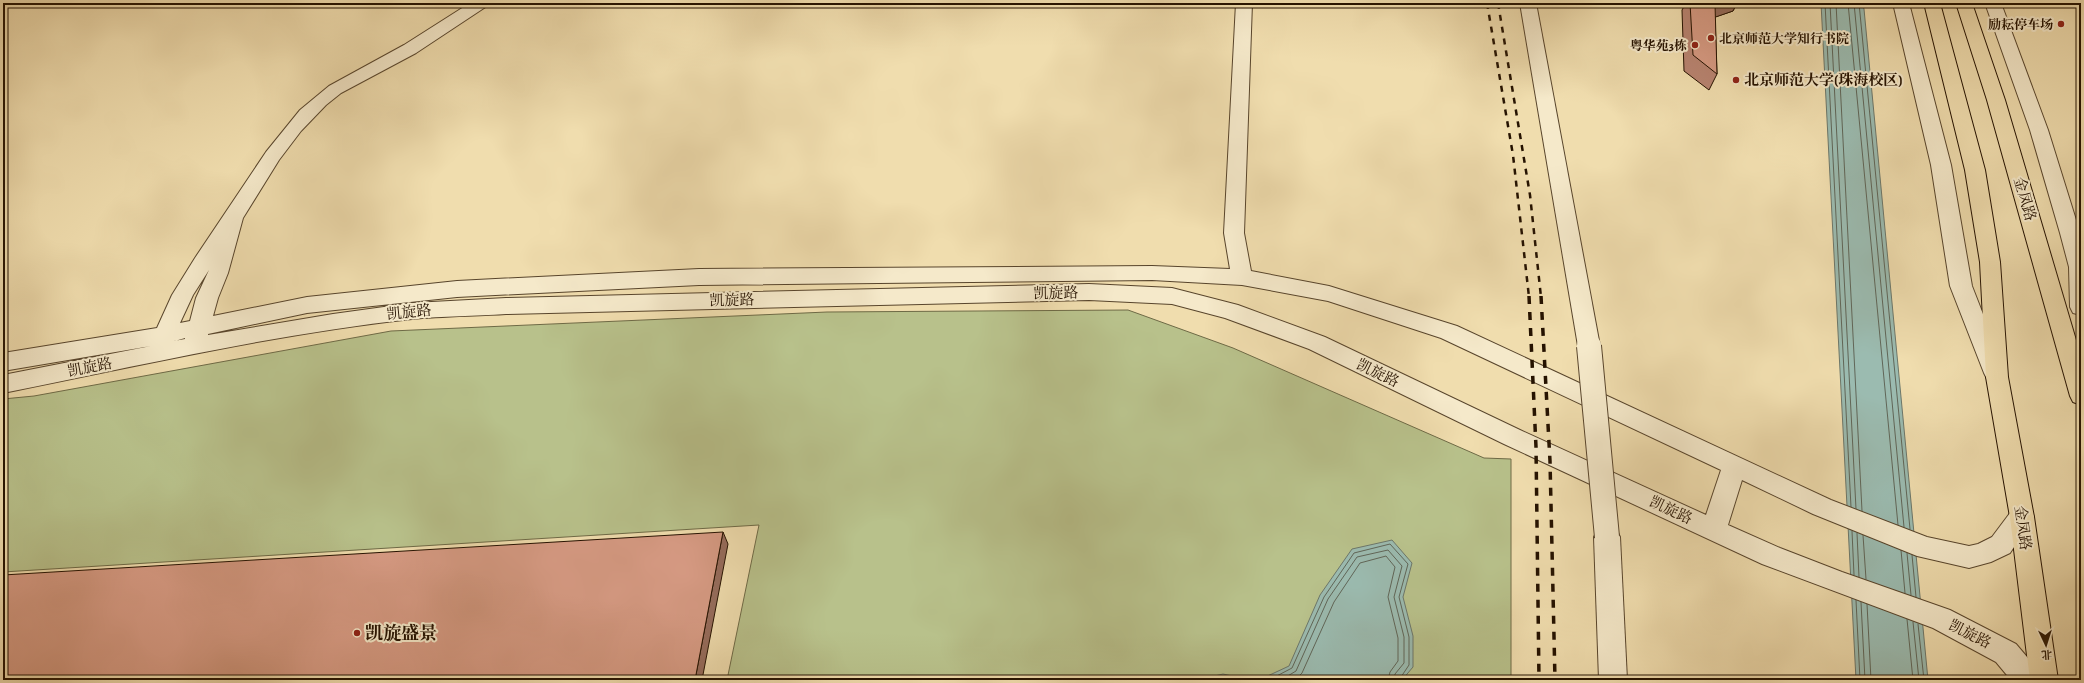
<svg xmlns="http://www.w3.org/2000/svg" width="2084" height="683" viewBox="0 0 2084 683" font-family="Alegreya,'Noto Serif SC',serif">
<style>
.green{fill:#b8c18b;stroke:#6e6a46}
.water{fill:#9bbbb0;stroke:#6c776a}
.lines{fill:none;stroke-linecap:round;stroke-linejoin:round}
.shore{stroke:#606658;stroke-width:1}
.minor-casing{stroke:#58452c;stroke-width:2}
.tertiary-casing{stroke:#58452c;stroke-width:2}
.trunk-casing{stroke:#251200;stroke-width:2}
.minor{fill:#f5e9ca;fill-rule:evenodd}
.tertiary{fill:#f5e9ca;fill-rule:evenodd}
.trunk{fill:#f0ddae;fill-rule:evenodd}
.rail-far1{stroke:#251200;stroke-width:2.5;stroke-dasharray:6 6;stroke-linecap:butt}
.rail{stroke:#251200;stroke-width:3.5;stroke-dasharray:8 8;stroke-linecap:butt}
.minor-bridge-casing{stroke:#58452c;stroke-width:26;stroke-linecap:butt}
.minor-bridge{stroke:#f5e9ca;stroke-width:24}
.wall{fill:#b88471;stroke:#251200}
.shaded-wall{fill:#966c5c;stroke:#251200}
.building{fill:#d69a83;stroke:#251200}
.poi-dot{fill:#8f2418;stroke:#f5e9ca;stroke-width:1.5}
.labels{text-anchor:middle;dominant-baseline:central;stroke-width:4;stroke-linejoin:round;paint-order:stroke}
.far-poi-label{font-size:13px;font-weight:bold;fill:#251200;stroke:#f5e9ca;text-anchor:end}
.poi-label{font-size:15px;font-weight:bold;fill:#251200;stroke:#f5e9ca;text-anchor:start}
.street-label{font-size:15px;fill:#251200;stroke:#f5e9ca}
.near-poi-label{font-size:18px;font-weight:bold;fill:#251200;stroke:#f5e9ca;text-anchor:start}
</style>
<rect width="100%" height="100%" fill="#f0ddae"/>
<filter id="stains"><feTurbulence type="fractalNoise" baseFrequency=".005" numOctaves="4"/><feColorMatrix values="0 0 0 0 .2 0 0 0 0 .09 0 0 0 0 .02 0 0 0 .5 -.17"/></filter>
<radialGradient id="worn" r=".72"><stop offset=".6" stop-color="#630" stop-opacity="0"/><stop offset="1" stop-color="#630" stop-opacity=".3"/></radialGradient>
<!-- green -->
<path class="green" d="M1128,310L1233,348L1484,458L1511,459V680H727L759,525L3,572V399L34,396L391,331L827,312Z"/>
<!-- water -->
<g class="water">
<path d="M1821,3H1862L1864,9L1928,680H1856Z"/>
<path d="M1392,540L1412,563L1403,597L1413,636V667L1402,680H1259L1289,666L1320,595L1352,549Z"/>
<path d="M1223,674L1250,680H1198Z"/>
</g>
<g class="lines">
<!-- shore -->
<g class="shore">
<path d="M1825,3L1851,507"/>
<path d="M1830,3L1856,509"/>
<path d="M1836,3L1862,511"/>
<path d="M1848,3L1898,525"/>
<path d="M1854,3L1904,527"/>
<path d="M1859,3L1910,529"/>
<path d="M1852,531L1854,575"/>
<path d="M1857,533L1859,577"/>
<path d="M1863,535L1866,579"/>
<path d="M1901,550L1905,593"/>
<path d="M1907,553L1911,595"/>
<path d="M1912,555L1916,597"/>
<path d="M1856,600L1860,680"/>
<path d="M1861,602L1865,680"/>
<path d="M1867,604L1871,680"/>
<path d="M1907,619L1913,680"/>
<path d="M1913,622L1919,680"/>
<path d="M1918,624L1924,680"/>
<path d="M1269,680L1292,668L1324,597L1354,553L1390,544L1408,564L1399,597L1409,637V665L1399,680"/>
<path d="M1281,680L1296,671L1328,599L1357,557L1388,550L1402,566L1394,597L1404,637V663L1395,674L1394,680"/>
<path d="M1295,680L1302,673L1334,602L1360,563L1386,556L1395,567L1388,597L1398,638V661L1390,672L1388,680"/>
</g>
<defs>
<g id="minor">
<path d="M470,3H489L487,6L416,53L341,93L326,105L301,131L279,160L243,218L228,273L218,298L213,316L307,297L457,281L699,269L1152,266L1230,269L1224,233L1236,3H1252L1244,233L1251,271L1329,286L1457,326L1831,500L1927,537L1969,546L1978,544L1992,537L2013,509L2022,506L2031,509L2034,517L2010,553L1991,562L1969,568L1917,556L1813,514L1742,480L1728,525L1780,548L1842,572L1950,610L2016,644L2039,671L2043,680H2011L1996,662L1933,628L1762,564L1504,444L1309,349L1225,318L1172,304L1089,300L506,314C475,316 443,316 412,319C275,334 138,366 3,393V375L151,346L3,371V353L157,328L172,295L195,258L266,152L300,110L329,86L404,45ZM209,270L196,298L190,321L180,323L193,295ZM1152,280L1242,285L1328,301L1441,338L1721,470L1706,515L1520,430L1325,337L1238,305L1172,288L1089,284L506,298L413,303L333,314L208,335V334L307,313L457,297L699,285ZM185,338V339L174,341H175Z"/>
<path d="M1520,3H1536L1600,346L1597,352L1589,354L1581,352L1578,346Z"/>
<path d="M1607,526L1616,529L1620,537L1627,680H1599L1594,537L1598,529Z"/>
</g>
<g id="tertiary">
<path d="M1893,3H1909L1951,165L1972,286L2006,373L2003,379L1995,382L1987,379L1984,373L1950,286L1931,165Z"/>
<path d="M1985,3H2001L2048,130L2081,236V315L2073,313L2070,307L2069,267L2060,233L2030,130Z"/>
</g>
<g id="trunk">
<path d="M1924,3H1940L1985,170L2000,262L2008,377L2034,517L2058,680H2030L2010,517L1986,377L1980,262L1965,170Z"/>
<path d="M1956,3H1972L2005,100L2081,357V405L2073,402L2070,396L1987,100Z"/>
</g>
</defs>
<!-- minor casing -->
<use href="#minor" class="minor-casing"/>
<!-- tertiary casing -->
<use href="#tertiary" class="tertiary-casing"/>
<!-- trunk casing -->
<use href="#trunk" class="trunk-casing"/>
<!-- minor -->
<use href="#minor" class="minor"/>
<!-- tertiary -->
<use href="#tertiary" class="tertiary"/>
<!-- trunk -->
<use href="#trunk" class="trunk"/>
<!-- rail-far1 -->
<g class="rail-far1">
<path d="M1487,3L1513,155L1529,297"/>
<path d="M1498,3L1530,195L1541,297"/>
</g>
<!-- rail -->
<g class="rail">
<path d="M1529,296L1536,447L1539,680"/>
<path d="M1541,296L1550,461L1555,680"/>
</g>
<defs>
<path id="minor-bridge" d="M1589,346L1607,537"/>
</defs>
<!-- minor-bridge casing -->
<use href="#minor-bridge" class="minor-bridge-casing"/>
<!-- minor-bridge -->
<use href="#minor-bridge" class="minor-bridge"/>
</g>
<!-- wall -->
<path class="wall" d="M1686,3H1737L1733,11L1715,17L1717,74L1709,90L1684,71L1682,10Z"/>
<!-- shaded-wall -->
<g class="shaded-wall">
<path d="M1718,3H1737L1733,11L1707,20L1715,4Z"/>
<path d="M723,532L728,544L702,680H695Z"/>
</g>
<!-- building -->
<g class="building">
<path d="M1690,3H1718L1715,4L1717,74L1693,55Z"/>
<path d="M723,532L695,680H3V575Z"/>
</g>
<!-- markers -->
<g class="poi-dot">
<circle cx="2061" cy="24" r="4"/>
<circle cx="1711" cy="38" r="4"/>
<circle cx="1695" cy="45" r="4"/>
<circle cx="1736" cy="80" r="4"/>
<circle cx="357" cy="633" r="4"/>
</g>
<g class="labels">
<!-- far-poi labels -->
<g class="far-poi-label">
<text x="2053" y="24">励耘停车场</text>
<text x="1719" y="38" text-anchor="start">北京师范大学知行书院</text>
<text x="1687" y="45">粤华苑3栋</text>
</g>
<!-- poi labels -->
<g class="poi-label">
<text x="1744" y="80">北京师范大学(珠海校区)</text>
</g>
<!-- street labels -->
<g class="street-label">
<text transform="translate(2025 199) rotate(74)">金凤路</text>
<text transform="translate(1056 293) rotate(-1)">凯旋路</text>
<text transform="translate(732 300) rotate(-1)">凯旋路</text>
<text transform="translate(409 312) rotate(-6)">凯旋路</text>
<text transform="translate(90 367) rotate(-11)">凯旋路</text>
<text transform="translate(1378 373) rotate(26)">凯旋路</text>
<text transform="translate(1671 510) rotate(25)">凯旋路</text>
<text transform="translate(2023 528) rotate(82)">金凤路</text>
<text transform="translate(1970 634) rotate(27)">凯旋路</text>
</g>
<!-- near-poi labels -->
<g class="near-poi-label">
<text x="365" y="633">凯旋盛景</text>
</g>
</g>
<!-- margin -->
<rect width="2084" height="683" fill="none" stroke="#f0ddae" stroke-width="16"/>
<rect x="4" y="4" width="2076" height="675" fill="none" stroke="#251200" stroke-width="2"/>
<rect x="8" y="8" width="2068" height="667" fill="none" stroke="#251200"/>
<!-- north arrow -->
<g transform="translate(2046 645) rotate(176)" stroke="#f5e9ca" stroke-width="3" paint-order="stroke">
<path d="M0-3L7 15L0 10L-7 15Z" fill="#251200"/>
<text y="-6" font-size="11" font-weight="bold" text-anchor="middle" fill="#251200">北</text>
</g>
<rect width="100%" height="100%" filter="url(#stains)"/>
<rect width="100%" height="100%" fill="url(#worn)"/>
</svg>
